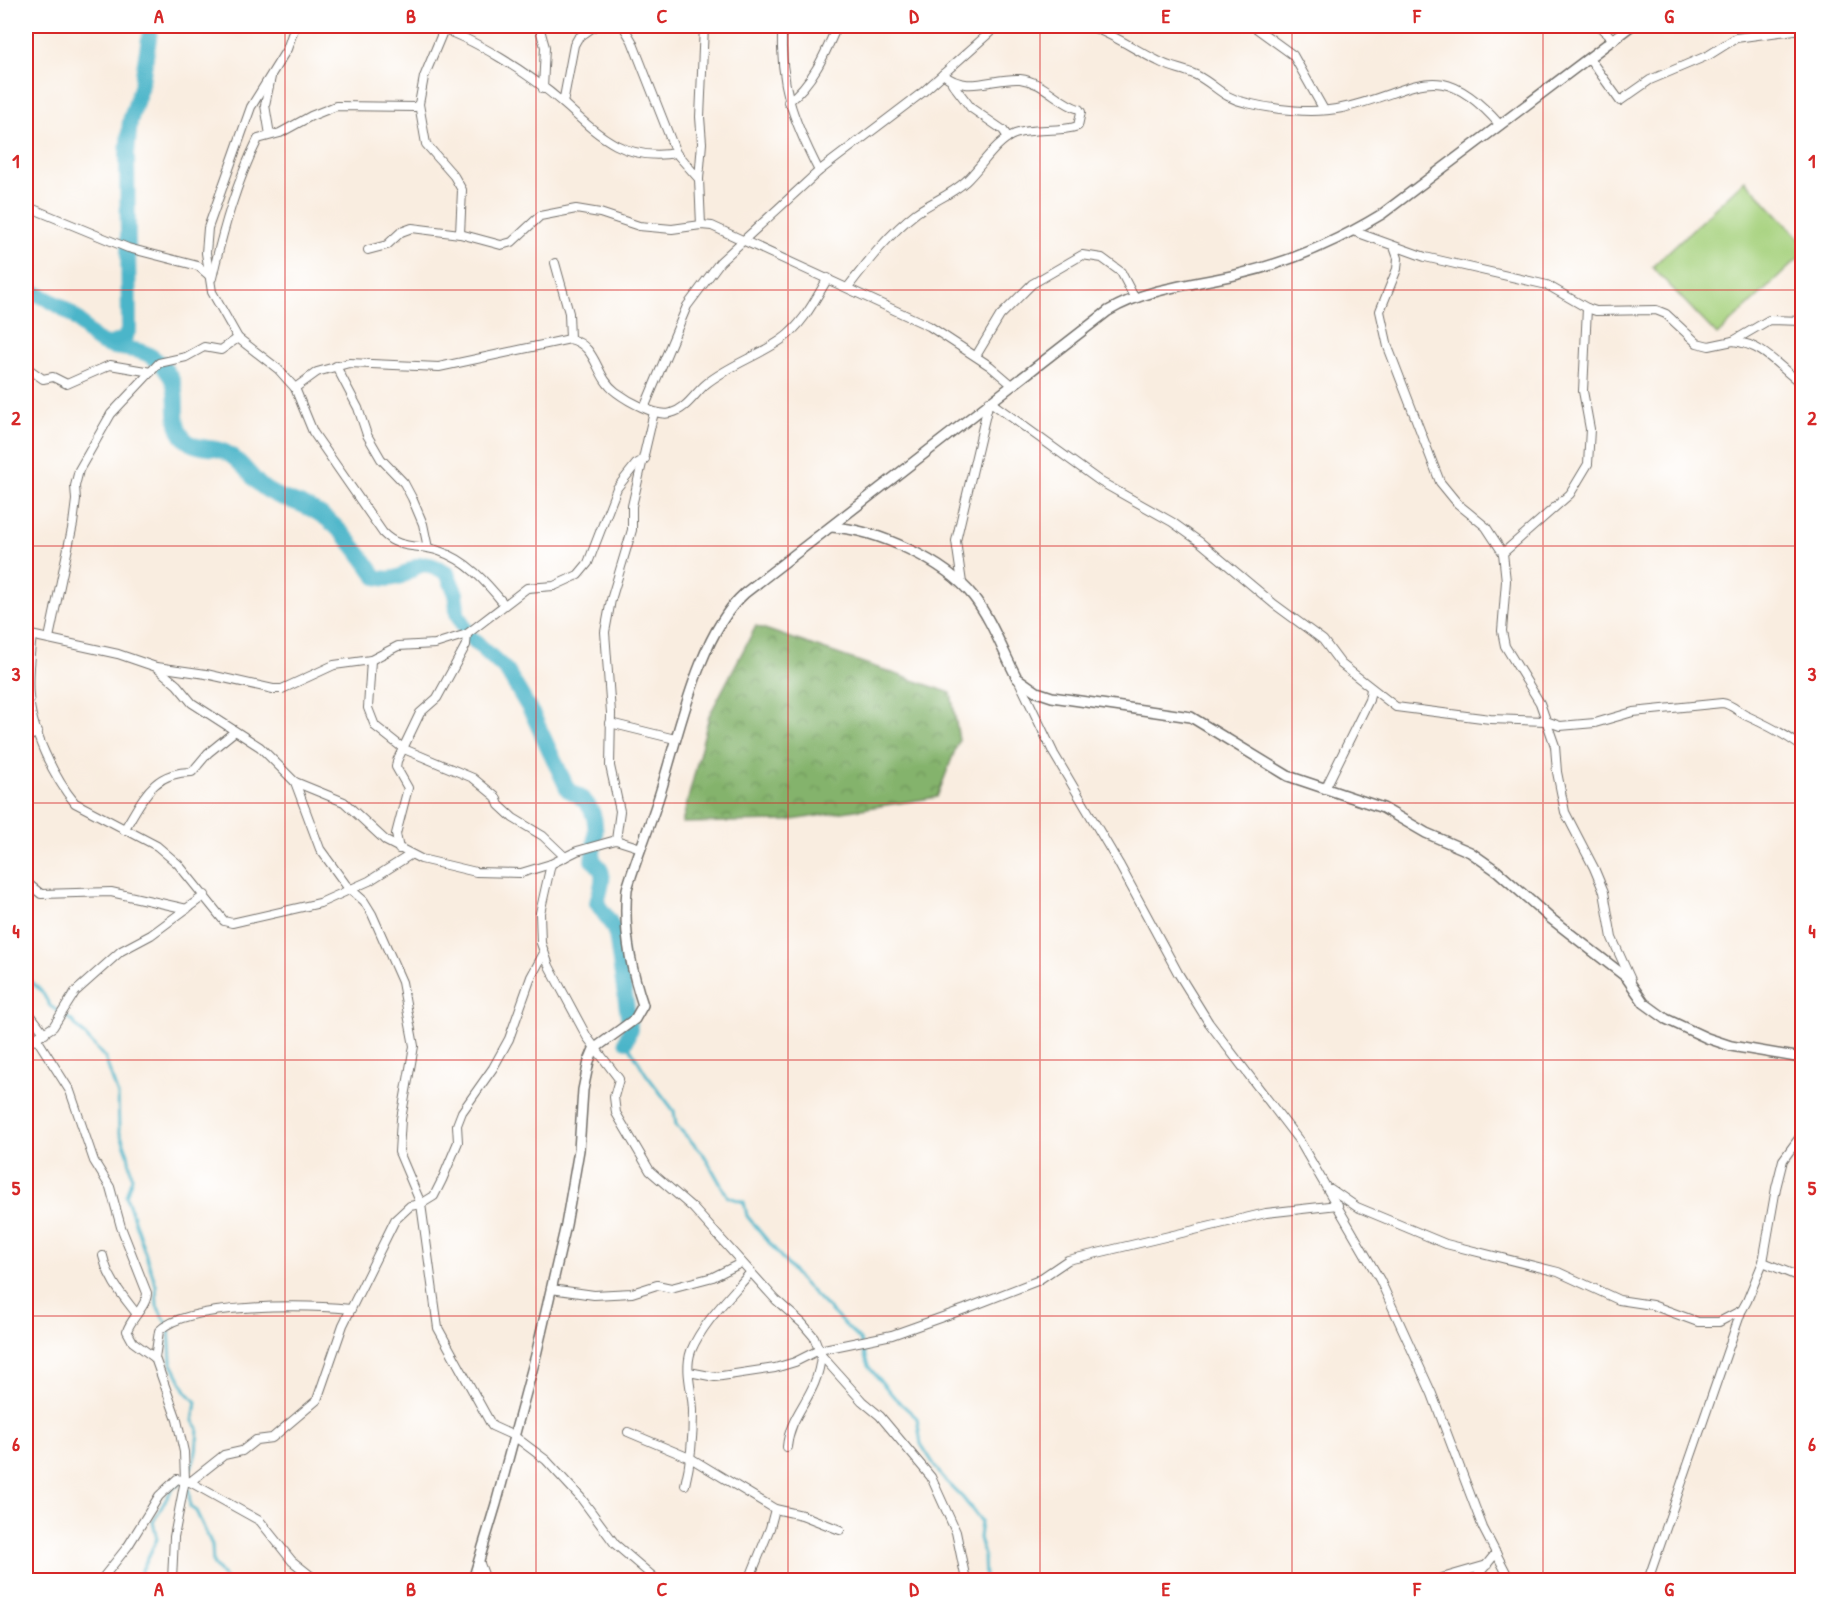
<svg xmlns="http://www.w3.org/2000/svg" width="1828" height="1606" viewBox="0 0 1828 1606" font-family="'Patrick Hand',sans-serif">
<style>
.forest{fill:url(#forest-crowns);stroke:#586f4c;stroke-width:1.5}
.pitch{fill:#a6d17d;stroke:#687e54;stroke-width:1.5}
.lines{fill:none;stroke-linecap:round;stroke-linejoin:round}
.stream{stroke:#4bb5c9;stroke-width:3}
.river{stroke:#4bb5c9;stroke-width:16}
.minor-casing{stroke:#736f6a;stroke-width:10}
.tertiary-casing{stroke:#736f6a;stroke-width:12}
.minor{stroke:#fff;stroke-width:8}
.tertiary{stroke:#fff;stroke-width:9}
.grid{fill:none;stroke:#d62828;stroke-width:1.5;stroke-opacity:0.55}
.neatline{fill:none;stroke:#d62828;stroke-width:2}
.grid-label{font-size:20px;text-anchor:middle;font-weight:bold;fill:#d62828}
</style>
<defs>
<pattern id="forest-crowns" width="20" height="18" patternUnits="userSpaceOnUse" patternTransform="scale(1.5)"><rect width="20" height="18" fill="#84b36c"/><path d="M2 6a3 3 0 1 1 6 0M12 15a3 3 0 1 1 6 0" fill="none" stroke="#6c9259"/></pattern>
</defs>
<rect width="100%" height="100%" fill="#fff"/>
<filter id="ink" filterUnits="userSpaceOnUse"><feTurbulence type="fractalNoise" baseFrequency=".0167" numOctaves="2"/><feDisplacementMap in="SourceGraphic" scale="12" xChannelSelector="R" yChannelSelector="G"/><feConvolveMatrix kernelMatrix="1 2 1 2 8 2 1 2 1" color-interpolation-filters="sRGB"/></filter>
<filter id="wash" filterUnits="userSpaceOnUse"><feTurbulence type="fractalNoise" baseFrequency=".008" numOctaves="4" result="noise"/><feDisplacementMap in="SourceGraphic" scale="24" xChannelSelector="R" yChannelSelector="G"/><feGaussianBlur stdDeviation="1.35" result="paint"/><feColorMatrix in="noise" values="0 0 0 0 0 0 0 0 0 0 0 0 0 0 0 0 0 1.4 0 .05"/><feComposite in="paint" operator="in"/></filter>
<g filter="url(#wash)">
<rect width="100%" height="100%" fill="#f9ede0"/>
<!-- forest -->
<path class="forest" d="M756,626L951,693L959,740L937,797L786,821L682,823L709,716Z"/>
<!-- pitch -->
<path class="pitch" d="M1745,180L1802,241V255L1717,335L1652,267Z"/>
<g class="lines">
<!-- stream -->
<g class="stream">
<path d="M26,978L41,990L50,1006L72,1021L105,1058L118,1095L119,1130L128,1154L132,1178L126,1196L156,1285L157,1306L169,1327L171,1362L186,1391L196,1402L193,1421L198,1428C197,1444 197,1462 186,1475"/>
<path d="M626,1041L646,1074L674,1111L676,1125L704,1155L728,1197L744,1202L747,1216L800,1280L860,1340L868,1366L895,1398L917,1418L921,1444L942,1477L963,1498L981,1521L979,1538L984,1555L985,1580"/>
<path d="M186,1484L189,1490L190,1507L196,1511L212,1545L213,1564L226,1580"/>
<path d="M142,1580L139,1576L157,1539L153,1522L172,1489L181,1483"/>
</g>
<!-- river -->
<g class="river">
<path d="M26,289C44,297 61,305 77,319C83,325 88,334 95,339C120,357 145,337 170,376C183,397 166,428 190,443C201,450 215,446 225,452C241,460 249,475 261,486C274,497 288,499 302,505C336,518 357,549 376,577C408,585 410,561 429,565C435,566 442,570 447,573L456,594L457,613L467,634L507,671L533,715L568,790C601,805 597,828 592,860C609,872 601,885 597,903C604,915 612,921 616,935L630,1029L626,1041"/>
<path d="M108,345L124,339L129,329L127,154L130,121L141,87L151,26"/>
</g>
</g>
</g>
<g filter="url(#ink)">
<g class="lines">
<defs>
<g id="minor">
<path d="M295,26L287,49L251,107L208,228L206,253L212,292L238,338L278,369L295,388L313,432L383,533C399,550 419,544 439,551C467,560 486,582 504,604"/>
<path d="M432,26C472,36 532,76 563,103C598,135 624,162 676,153"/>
<path d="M539,26L545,47L543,89"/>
<path d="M623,26L632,41L676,153L699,179L701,225"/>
<path d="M782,26C780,86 792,118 819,171"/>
<path d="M1089,26C1113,34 1135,50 1158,61C1170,68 1184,69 1196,75C1216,85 1222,98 1247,103C1276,110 1313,114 1342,108C1417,92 1437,53 1500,125"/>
<path d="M1253,26L1293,55L1324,110"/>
<path d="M1599,26L1614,40"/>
<path d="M1589,58L1620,101L1650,80L1709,55L1736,38L1802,29"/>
<path d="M952,83L971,108L1003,130L1008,137"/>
<path d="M788,102C813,83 825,54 837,26"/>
<path d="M563,103L574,45L578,38L595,26"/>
<path d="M270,135L265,105L271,77"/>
<path d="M699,179L702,143L700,117L704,26"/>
<path d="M26,206L128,248L198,266L212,278C223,230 236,183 258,139L280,133L311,116L336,106L415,107L419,104L424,77L444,29"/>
<path d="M1353,231L1425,257L1547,285L1587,308L1596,311L1656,310L1666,314L1697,343L1709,346L1733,341L1769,320L1802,321"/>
<path d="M460,234L501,245L512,242L540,216L576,209L600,213L639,226L672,229L701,225L712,226L929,326L990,366L1011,384"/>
<path d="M1394,247L1398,258L1397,269L1380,311L1388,347L1440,482L1458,504L1486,527L1503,553L1506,581L1502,631L1505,646L1540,703L1555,746L1557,772L1565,812L1594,868L1604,892L1612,938L1631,980"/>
<path d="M368,250L387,245L401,232L412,228L460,234L462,190L454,176L426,144L419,104"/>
<path d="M555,263L569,313L570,339C598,346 595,377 616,392C628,401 656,417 671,413C687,409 694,394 706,384C728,366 758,356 781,340C803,325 815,300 828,278"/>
<path d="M848,287C868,261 890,233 916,213C933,201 951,195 966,181C981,167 997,140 1015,134C1035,127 1058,133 1078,126L1081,112L1079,109C1058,103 1045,82 1020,79C993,77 967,95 943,74"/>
<path d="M1733,341C1765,345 1777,366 1802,384"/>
<path d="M976,356L1000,316L1032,284L1082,255L1102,258L1121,272L1134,297"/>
<path d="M336,366L358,408L367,435L381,459L404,483L412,498L423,524L428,548"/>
<path d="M26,367L43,379L53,377L67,384L110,365L151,372"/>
<path d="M295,388L317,372L349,363L439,367L570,339"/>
<path d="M645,406L687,306L720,262L819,171L923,92L997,26"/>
<path d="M1503,553L1570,494L1588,464L1590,429L1583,391L1587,308"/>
<path d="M962,583L956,541L989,401L1101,482L1172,522L1200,542L1274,604L1323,640L1341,664L1396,707L1490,719L1546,721L1560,726L1595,723L1633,712L1722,703C1732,704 1738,712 1747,716C1767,725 1785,734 1802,747"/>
<path d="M26,634L118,654L156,667L177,685L192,703L260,747L295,782L344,802L386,841L421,859L476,872L521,873L551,864L577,851L616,840L641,848"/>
<path d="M32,635C30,655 27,675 29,696C31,730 54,778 75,803L157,846L178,864L224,921L232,923L320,903L369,881L410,855"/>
<path d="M49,638L73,524L76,500L75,486L79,470L111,414L159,363L186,357L204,347L221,350L238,338"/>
<path d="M371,660L368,708L375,726L404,749L473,778L496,797L499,805L513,818L543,836L565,857"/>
<path d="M157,667L206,674L273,689H282L334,665L371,660L398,646L435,644L467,634L527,588L554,586L578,575L588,563L617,488L636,464L645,459"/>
<path d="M1018,679L1054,754L1119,864L1178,973L1209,1023L1300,1142L1380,1280L1432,1394L1483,1528L1510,1580"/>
<path d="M610,723L675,739"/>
<path d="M26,738L38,732"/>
<path d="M295,782L320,849L346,885L364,901L372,914L402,982L414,1046L401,1119L399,1152L421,1204L438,1328L492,1426L514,1436L546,1460L581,1498L615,1544L657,1580"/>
<path d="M1325,789L1369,700L1371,689"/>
<path d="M124,830C143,800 151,772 192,772L208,753L234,732"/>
<path d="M616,840L620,811L610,766L611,713L605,632L611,600L632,530V506L654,412"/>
<path d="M399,849L396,834L408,788L396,767L397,761L420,713L437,698L466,645L467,634"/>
<path d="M551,864L540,913L541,943L549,966L587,1037L619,1079L614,1097L616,1113L650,1171L693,1208L776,1300L802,1323L814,1337L821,1355L862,1401L880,1416L931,1477L956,1532L966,1580"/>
<path d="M26,882L41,894L111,892L187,909"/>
<path d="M26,1009L45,1034"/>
<path d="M37,1039L70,1091L94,1161L110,1187L121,1227L147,1293C147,1306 131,1318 127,1331L133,1342L155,1358"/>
<path d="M26,1044L53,1027L75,992L121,951L151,935L205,895"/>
<path d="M1331,1189L1357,1207L1446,1244L1558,1272L1619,1300L1652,1305L1698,1322H1719L1742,1310L1747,1301L1763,1262L1776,1188L1783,1160L1802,1134"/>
<path d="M103,1256C108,1279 122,1295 136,1313"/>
<path d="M1763,1262L1802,1278"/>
<path d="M551,1289L594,1295L632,1293L657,1285L671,1288L713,1277L741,1263"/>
<path d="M689,1372L715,1377L775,1368L795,1362L819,1350L892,1335L965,1309L1037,1281L1068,1260L1266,1213L1338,1205"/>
<path d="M628,1432L692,1459L775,1509L802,1515L840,1530"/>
<path d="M787,1447C790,1411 818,1397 821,1355"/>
<path d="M190,1482L224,1455L242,1451L256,1440L272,1438L317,1400L343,1325L395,1220L410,1206L421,1204L434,1196L442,1180L458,1142L457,1125L462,1112L493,1068L509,1039L531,977L544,953"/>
<path d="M685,1485C691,1461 693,1437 693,1412C693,1392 684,1371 691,1351C703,1322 730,1297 750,1273"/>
<path d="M479,1561L486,1580"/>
<path d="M101,1580L128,1546L159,1496L177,1479L190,1482L260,1521L292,1561L316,1580"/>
<path d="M172,1580L174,1537L185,1480L184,1452L177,1420L155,1358L159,1331C187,1302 310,1305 351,1309"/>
<path d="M749,1580L770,1528L775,1509"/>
<path d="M1435,1580L1487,1565"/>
<path d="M1474,1580L1496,1553"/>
<path d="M1648,1580L1741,1312"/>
</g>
<g id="tertiary">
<path d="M831,527C876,529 945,561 973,596C992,620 1003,652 1017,678L1037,692L1052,697L1191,717L1288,776L1383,808L1426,833L1470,852L1497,871L1550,918L1626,977L1644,1003L1666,1019L1707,1038L1731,1046L1802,1058"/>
<path d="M473,1580L496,1504L536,1355L566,1225L579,1150L583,1090L589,1061L594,1049L635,1019L643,1005C630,967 623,929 627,889C638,852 654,817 664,780C681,724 701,632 745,593L1108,311C1149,287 1194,285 1239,274C1290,262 1338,241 1382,214L1631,26"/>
</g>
</defs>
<!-- minor casing -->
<use href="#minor" class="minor-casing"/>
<!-- tertiary casing -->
<use href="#tertiary" class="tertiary-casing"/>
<!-- minor -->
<use href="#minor" class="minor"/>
<!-- tertiary -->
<use href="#tertiary" class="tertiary"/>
</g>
</g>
<!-- grid -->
<path class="grid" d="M285,26V1580M536,26V1580M788,26V1580M1040,26V1580M1292,26V1580M1543,26V1580M26,290H1802M26,546H1802M26,803H1802M26,1060H1802M26,1316H1802"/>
<!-- margin -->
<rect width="1828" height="1606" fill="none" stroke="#fff" stroke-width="66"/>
<rect x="33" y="33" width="1762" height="1540" class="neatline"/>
<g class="grid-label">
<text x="159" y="23">A</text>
<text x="411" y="23">B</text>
<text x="662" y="23">C</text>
<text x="914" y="23">D</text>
<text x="1166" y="23">E</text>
<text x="1417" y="23">F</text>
<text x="1669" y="23">G</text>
<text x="16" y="168">1</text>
<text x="1812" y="168">1</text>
<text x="16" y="425">2</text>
<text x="1812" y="425">2</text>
<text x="16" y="681">3</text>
<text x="1812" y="681">3</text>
<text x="16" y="938">4</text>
<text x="1812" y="938">4</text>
<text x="16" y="1195">5</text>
<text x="1812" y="1195">5</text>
<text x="16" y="1451">6</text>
<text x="1812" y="1451">6</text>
<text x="159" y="1596">A</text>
<text x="411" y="1596">B</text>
<text x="662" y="1596">C</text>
<text x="914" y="1596">D</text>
<text x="1166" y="1596">E</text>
<text x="1417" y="1596">F</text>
<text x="1669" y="1596">G</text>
</g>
</svg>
